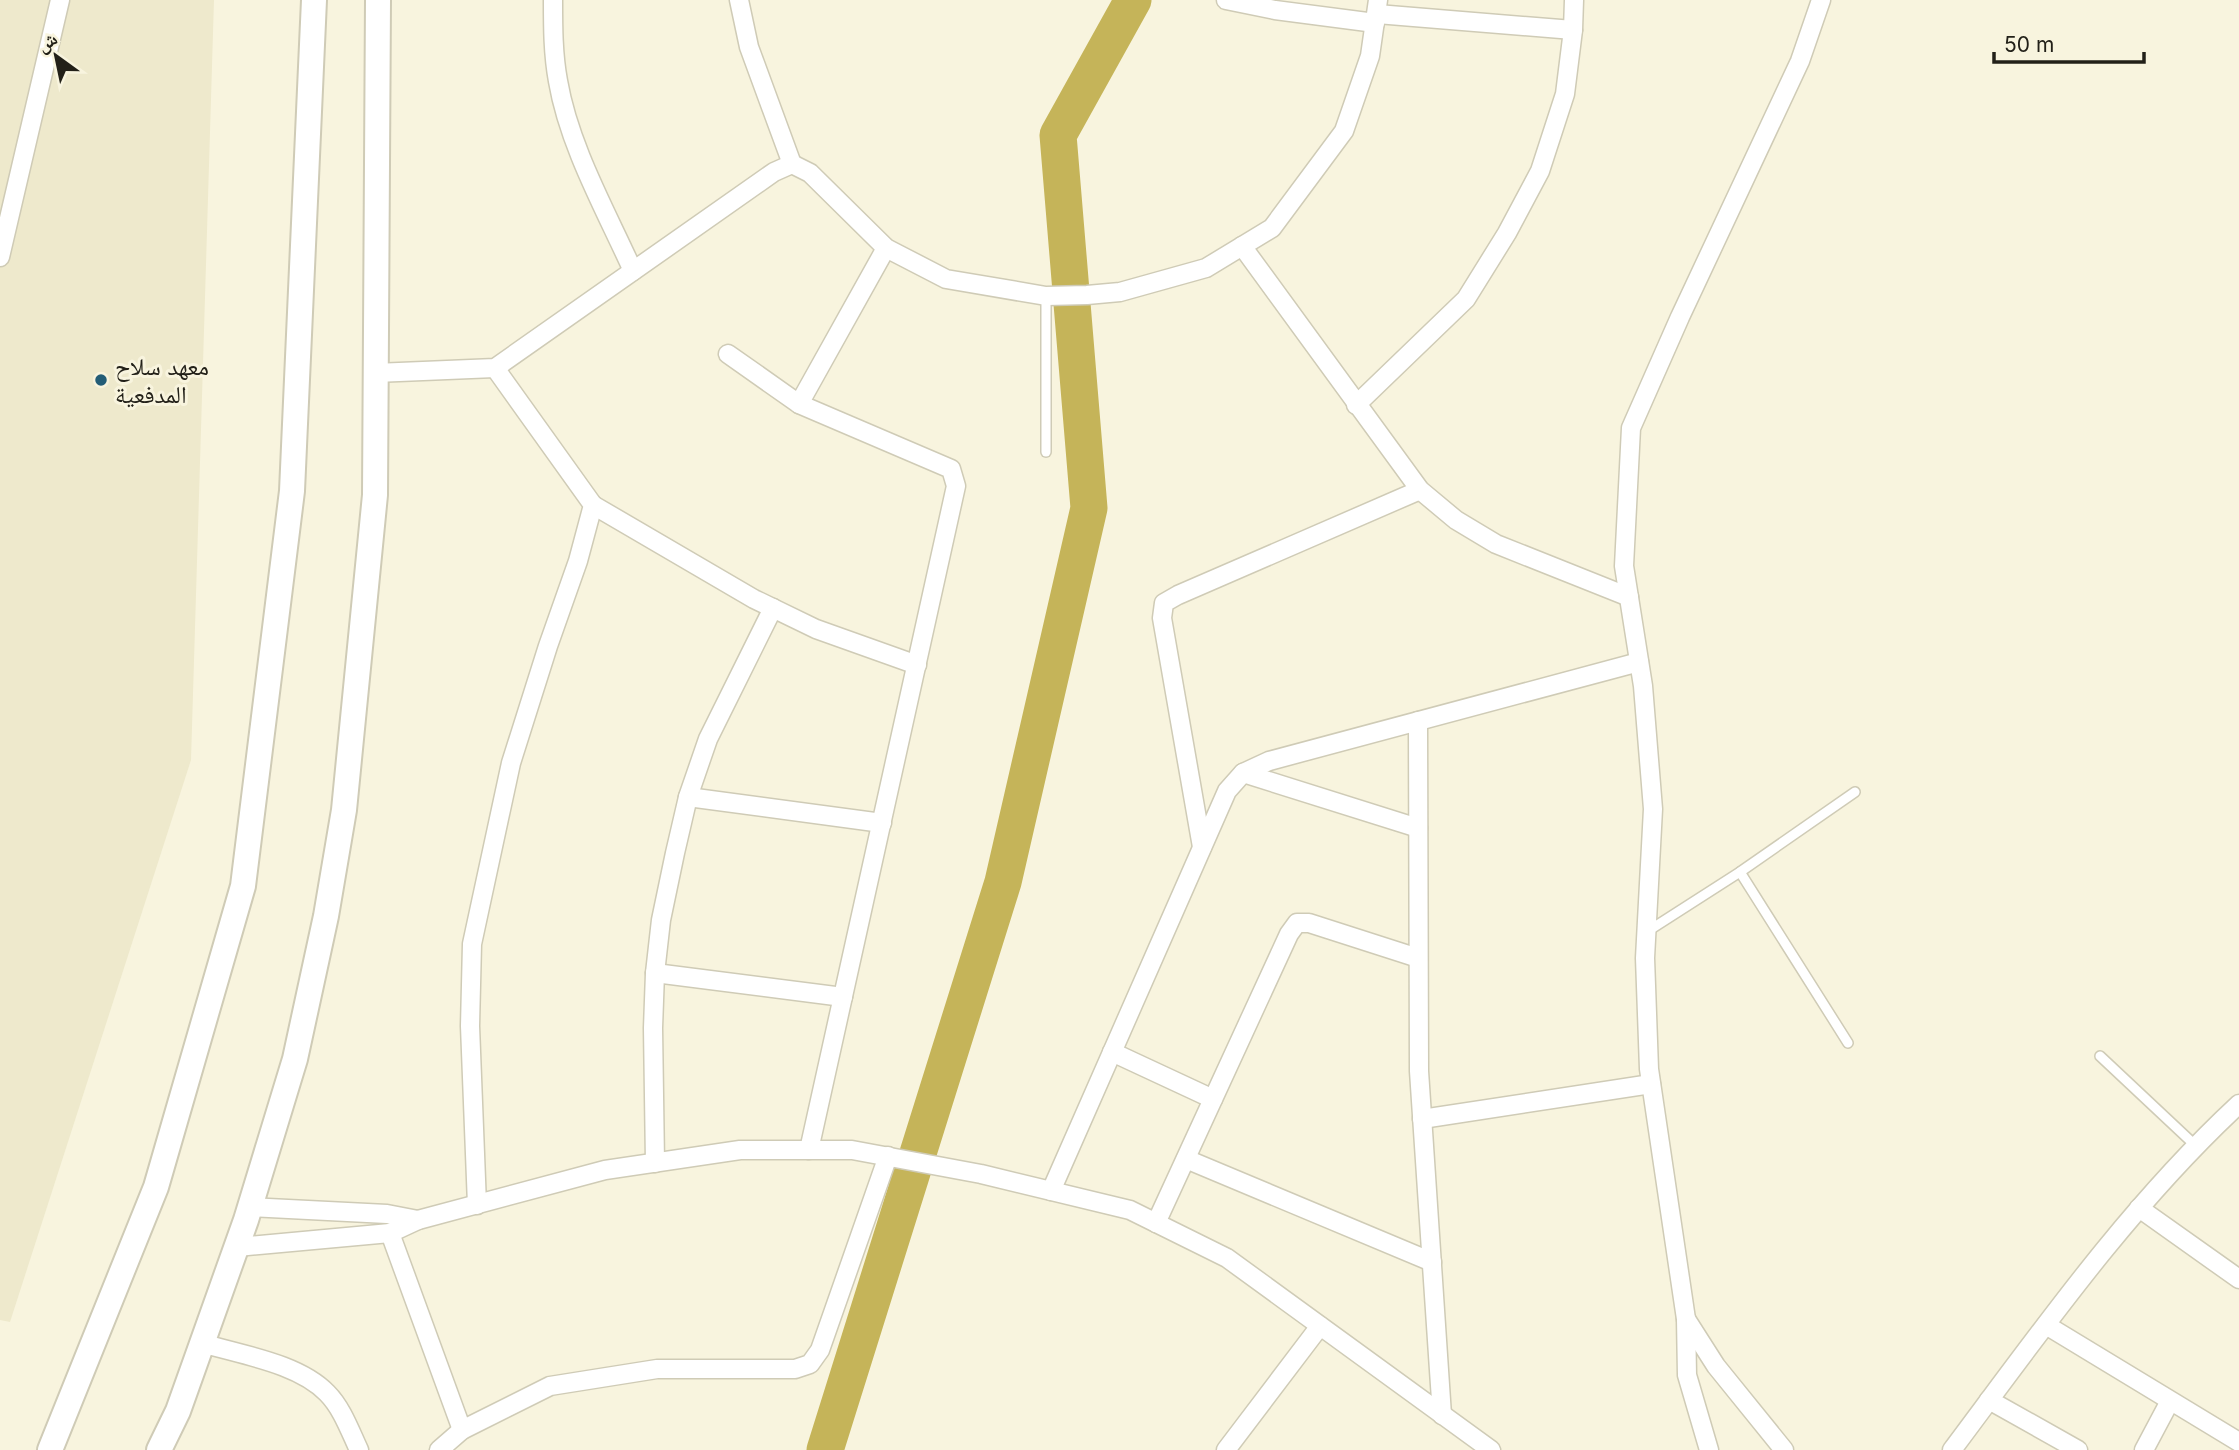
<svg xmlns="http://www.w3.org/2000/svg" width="2239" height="1450" viewBox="0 0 2239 1450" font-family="Inter,'Noto Naskh Arabic',sans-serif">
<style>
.built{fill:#eee9cc}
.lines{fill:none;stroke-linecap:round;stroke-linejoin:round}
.river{stroke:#c5b459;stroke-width:37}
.lane-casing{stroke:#cfcbb6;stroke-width:12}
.street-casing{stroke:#cfcbb6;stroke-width:21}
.secondary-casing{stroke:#cfcbb6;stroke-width:28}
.lane{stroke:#fff;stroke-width:9}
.street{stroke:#fff;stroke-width:18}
.secondary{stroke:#fff;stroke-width:24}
.poi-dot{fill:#235d76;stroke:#f8f4de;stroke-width:2.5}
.labels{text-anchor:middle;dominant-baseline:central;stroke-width:6;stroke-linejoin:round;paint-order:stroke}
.poi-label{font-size:24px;fill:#222018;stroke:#f8f4de;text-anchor:start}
</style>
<rect width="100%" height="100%" fill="#f8f4de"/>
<!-- built -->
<path class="built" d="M0,0H214L191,760L10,1322L0,1320Z"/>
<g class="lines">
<!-- river -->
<path class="river" d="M825,1450L1003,882L1089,508L1058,135L1133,0"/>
<defs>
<g id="lane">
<path d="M1046,452V296"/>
<path d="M1740,872L1848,1043"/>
<path d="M1648,931L1740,872L1855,792"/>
<path d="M2100,1056L2197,1147"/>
</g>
<g id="street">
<path d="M553,0C553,27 553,54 558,81C569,146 606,211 633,271"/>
<path d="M739,0L749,47L792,164"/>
<path d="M1226,0L1275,10L1375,23"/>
<path d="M1377,14L1573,30"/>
<path d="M1242,246L1420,490L1456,520L1496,544L1629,597"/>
<path d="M0,257L60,0"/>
<path d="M728,354L799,404L951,469L956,486L809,1150"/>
<path d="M375,373L495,368L774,172L792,164L810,173L886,248L946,279L1046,296L1087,295L1120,292L1206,268L1272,228L1344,131L1370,56L1378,0"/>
<path d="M799,404L886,248"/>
<path d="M1356,405L1466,299L1507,233L1540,171L1565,94L1573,30L1574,0"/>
<path d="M593,505L754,599L816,629L917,665"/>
<path d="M1418,721L1419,1071L1442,1415"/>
<path d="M1243,773L1418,828"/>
<path d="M688,797L882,823"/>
<path d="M1202,847L1162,618L1164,603L1178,595L1420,490"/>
<path d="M655,973L843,997"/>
<path d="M1112,1052L1213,1099"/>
<path d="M1422,1119L1651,1084"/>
<path d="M1186,1159L1432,1262"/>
<path d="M655,1163L653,1028L655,973L661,920L675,853L688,797L708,739L773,608"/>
<path d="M1051,1191L1227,791L1243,773L1269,761L1639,662"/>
<path d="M477,1205L470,1026L472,944L511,763L548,646L578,561L593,505L495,368"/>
<path d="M250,1207L387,1214L418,1220"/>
<path d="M2139,1208L2239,1279"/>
<path d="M1156,1223L1289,934L1297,923H1309L1418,958"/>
<path d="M390,1233L462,1430"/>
<path d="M237,1247L390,1233L418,1220L605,1170L740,1150H852L981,1174L1130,1210L1227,1258L1491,1450"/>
<path d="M1686,1319L1716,1366L1784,1450"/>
<path d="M2046,1325L2239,1442"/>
<path d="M202,1343C241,1355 298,1363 327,1393C342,1408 350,1431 359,1450"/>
<path d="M1989,1400L2078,1450"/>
<path d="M439,1450L462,1430L550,1386L657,1369H795L810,1364L820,1350L888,1156"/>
<path d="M1226,1450L1320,1326"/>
<path d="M1709,1450L1687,1375L1686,1319L1649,1069L1645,958L1653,809L1643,686L1624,566L1631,428L1680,317L1800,61L1821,0"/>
<path d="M1952,1450C2041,1331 2129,1206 2239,1104"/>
<path d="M2144,1450L2170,1401"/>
</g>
<g id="secondary">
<path d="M50,1450L156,1187L243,886L292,491L314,0"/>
<path d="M159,1450L178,1411L246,1220L295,1059L326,916L344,810L375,495L378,0"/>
</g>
</defs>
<!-- lane casing -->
<use href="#lane" class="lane-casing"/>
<!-- street casing -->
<use href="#street" class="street-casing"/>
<!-- secondary casing -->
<use href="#secondary" class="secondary-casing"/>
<!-- lane -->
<use href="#lane" class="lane"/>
<!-- street -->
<use href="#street" class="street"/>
<!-- secondary -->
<use href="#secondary" class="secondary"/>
</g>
<!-- markers -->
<circle class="poi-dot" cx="101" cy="380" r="7"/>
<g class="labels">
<!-- poi labels -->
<g class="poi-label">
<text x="115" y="366">معهد سلاح<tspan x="115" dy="28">المدفعية</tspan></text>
</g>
</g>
<!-- north arrow -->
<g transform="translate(56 56) rotate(327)" stroke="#f8f4de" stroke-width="5" paint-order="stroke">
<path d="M0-5L12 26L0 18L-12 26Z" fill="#222018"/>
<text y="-10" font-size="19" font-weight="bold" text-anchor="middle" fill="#222018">ش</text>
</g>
<!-- scale -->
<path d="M1994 52v10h150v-10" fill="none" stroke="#222018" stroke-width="3.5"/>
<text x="2004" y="52" font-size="21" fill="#222018" stroke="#f8f4de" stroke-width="5" paint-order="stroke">50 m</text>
</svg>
